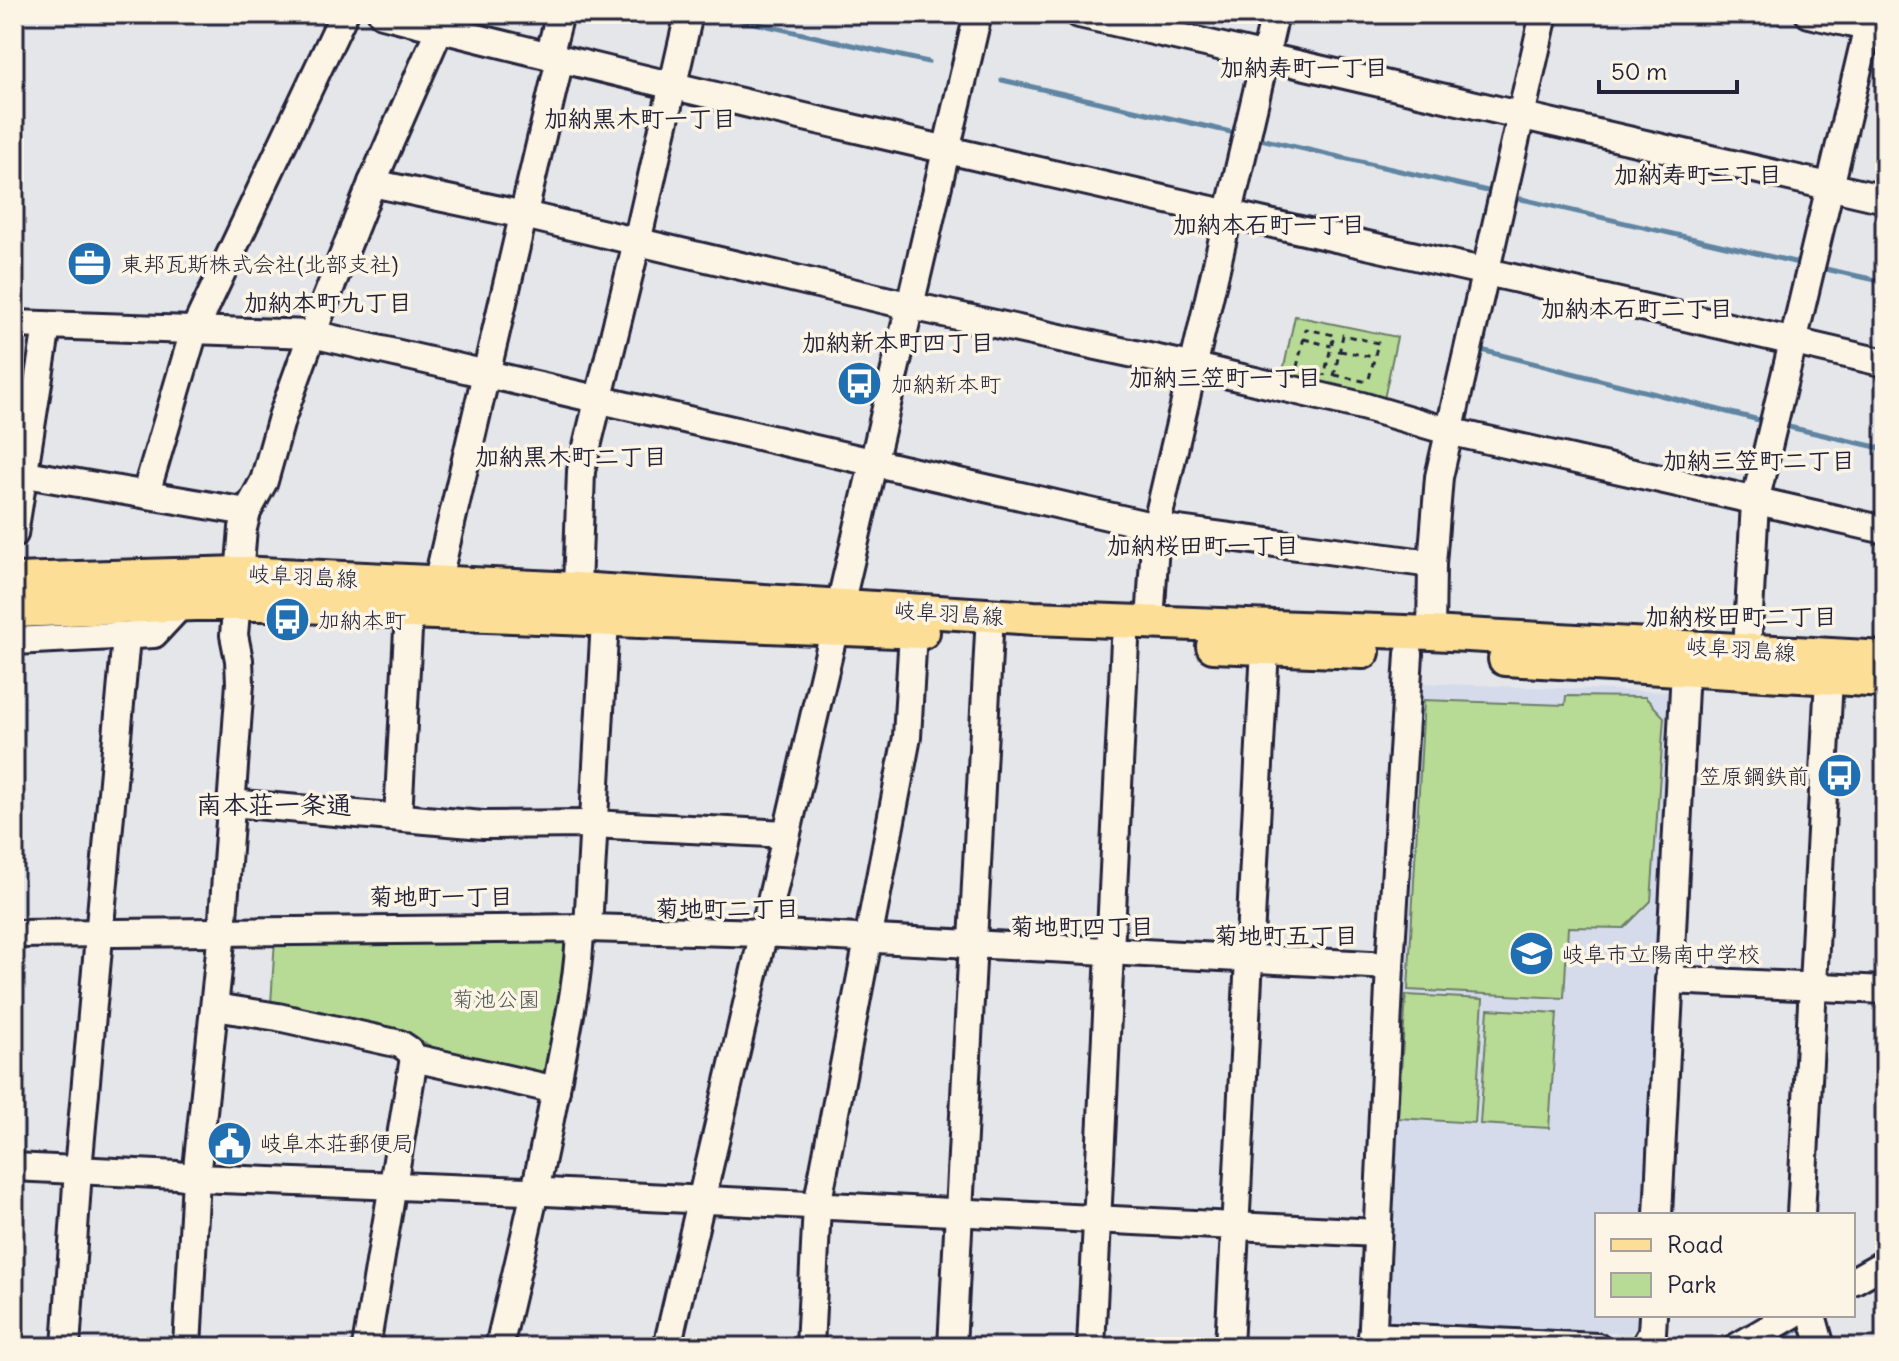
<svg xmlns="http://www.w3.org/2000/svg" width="1899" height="1361" viewBox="0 0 1899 1361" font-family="Delius,'Klee One',sans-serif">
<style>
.built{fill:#d5dbeb}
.green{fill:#b7db95;stroke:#6c7e68;stroke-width:2}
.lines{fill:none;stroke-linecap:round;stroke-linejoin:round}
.stream{stroke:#5f85a2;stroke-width:5}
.minor-casing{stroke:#22223b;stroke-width:32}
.major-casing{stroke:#22223b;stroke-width:38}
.path{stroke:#22223b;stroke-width:3;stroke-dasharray:6 6;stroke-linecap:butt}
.minor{stroke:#fcf5e5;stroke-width:26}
.major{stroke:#fcde96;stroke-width:32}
.labels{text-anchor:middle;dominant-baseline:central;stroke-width:7;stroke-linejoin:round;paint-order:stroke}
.poi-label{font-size:22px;fill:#22223b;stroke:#fcf5e5;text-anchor:start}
.street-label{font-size:22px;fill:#22223b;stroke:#fcf5e5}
.park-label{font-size:22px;fill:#4f5a56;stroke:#fcf5e5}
.neighbourhood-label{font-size:24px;font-weight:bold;fill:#22223b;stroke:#fcf5e5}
.quarter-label{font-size:26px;font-weight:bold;fill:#22223b;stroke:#fcf5e5}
</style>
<rect width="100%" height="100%" fill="#e5e6e9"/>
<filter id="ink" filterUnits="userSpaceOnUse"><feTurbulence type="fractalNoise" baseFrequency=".0125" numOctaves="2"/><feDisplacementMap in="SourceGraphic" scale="16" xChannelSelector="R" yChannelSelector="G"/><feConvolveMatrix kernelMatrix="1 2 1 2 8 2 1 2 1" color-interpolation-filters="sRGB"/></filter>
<g filter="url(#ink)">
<!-- built -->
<path class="built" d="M1419,683L1672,692L1643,1215H1597V1315H1637L1636,1328L1629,1334L1392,1321L1386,1313Z"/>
<!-- green -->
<g class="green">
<path d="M1295,316L1397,337L1383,404L1282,376Z"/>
<path d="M1566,696L1645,697L1664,717L1651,901L1624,928L1568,927L1564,998L1408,990L1424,700L1565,705Z"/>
<path d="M570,936L551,1061L544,1075L436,1049L411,1036L271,1005L275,938Z"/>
<path d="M1406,995L1483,999L1475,1123L1398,1118Z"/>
<path d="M1488,1009L1557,1013L1549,1128L1480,1124Z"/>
</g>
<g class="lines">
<!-- stream -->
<g class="stream">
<path d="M714,14L928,62"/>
<path d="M1002,80L1235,133"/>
<path d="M1256,138L1492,192"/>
<path d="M1513,197L1803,264"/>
<path d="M1821,268L1885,282"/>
<path d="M1477,349L1767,422"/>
<path d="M1780,425L1885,449"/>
<path d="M1238,1344L1281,1347"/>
<path d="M1162,1347V1339L1220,1343"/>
<path d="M1766,1347L1807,1324"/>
</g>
<defs>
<g id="minor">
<path d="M382,14C880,141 1384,246 1885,363"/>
<path d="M1079,14L1885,199"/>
<path d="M1809,14L1885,31"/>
<path d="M549,56L560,14"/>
<path d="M372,183L524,215L911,306L1195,367L1362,406L1448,431L1885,530"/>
<path d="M14,324L312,334L1156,527L1432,564"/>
<path d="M14,472L247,512"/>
<path d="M146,493L194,331L344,14"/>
<path d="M14,534L47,326"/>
<path d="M437,583L560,59"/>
<path d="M577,589L581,471L637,242L689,14"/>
<path d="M1150,623L1156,527L1275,14"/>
<path d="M1431,633L1432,564L1439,477L1544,14"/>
<path d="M14,641L154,634L181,605"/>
<path d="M1747,650L1755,502L1871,14"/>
<path d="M230,803L483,825L592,824L786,834"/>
<path d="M398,817L409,612"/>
<path d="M588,928L605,620"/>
<path d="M14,934L588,928L763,933L1390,966"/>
<path d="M1669,980L1885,990"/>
<path d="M215,1007L278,1017L400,1044L409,1050L414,1058L556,1090"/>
<path d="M14,1167L177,1175L196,1178L526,1191L1377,1233"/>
<path d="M1658,1215L1685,668"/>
<path d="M1801,1215L1829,678"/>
<path d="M1853,1281L1885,1263"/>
<path d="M1812,1315L1821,1347"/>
<path d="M1372,1336L1597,1347"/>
<path d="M66,1347L78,1170L126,637"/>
<path d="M187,1347L196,1178L222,932L240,683L239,660L234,635L243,528L247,512L264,481L282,417L312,334L372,183L446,14"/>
<path d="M366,1347L414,1058"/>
<path d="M499,1347C521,1254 543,1161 560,1067C569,1020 579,975 580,928"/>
<path d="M667,1347L978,14"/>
<path d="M810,1347L817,1206L907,737L913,632"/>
<path d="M952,1347L989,633"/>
<path d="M1091,1347L1125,641"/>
<path d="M1229,1347L1265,648"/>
<path d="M1372,1347L1390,966L1409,654"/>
<path d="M1644,1347L1652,1333L1653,1315"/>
<path d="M1737,1347L1792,1315"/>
</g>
<g id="major">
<path d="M14,580L239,573L577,589L1034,618L1431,633L1885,658"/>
<path d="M14,611L194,604H272L409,612L923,632"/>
<path d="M1213,646L1363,652"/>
<path d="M1505,659L1885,681"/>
</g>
</defs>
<!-- minor casing -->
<use href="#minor" class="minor-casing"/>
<!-- major casing -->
<use href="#major" class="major-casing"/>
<!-- path -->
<g class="path">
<path d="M1304,339L1331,346"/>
<path d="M1340,351L1374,357"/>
<path d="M1297,367L1306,329L1334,335L1324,376"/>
<path d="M1335,375L1368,382"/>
<path d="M1334,376L1343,335L1378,343L1368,383"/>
</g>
<!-- minor -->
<use href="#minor" class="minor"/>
<!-- major -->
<use href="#major" class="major"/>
</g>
</g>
<!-- icons -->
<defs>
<symbol id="office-disc" viewBox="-11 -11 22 22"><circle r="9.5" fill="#1f6fb2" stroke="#fcf5e5"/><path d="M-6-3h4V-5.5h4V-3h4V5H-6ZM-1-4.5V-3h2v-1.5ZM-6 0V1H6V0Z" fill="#fff"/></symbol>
<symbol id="bus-disc" viewBox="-11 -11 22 22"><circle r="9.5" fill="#1f6fb2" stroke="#fcf5e5"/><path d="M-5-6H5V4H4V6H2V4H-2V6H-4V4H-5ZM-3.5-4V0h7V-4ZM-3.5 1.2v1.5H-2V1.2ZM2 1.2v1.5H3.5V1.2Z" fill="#fff"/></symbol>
<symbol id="school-disc" viewBox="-11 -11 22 22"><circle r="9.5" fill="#1f6fb2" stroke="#fcf5e5"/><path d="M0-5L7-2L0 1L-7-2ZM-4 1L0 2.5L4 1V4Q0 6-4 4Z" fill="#fff"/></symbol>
<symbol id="civic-disc" viewBox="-11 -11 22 22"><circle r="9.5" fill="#1f6fb2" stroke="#fcf5e5"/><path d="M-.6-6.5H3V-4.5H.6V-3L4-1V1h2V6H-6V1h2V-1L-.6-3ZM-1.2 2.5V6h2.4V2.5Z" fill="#fff"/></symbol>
</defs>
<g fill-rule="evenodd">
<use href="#office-disc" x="64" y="238" width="51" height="51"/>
<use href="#bus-disc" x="834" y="358" width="51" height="51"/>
<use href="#bus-disc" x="262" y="594" width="51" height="51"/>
<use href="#bus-disc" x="1814" y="750" width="51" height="51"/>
<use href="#school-disc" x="1506" y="928" width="51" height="51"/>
<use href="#civic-disc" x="204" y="1118" width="51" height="51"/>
</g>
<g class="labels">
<!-- poi labels -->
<g class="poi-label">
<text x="121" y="264">東邦瓦斯株式会社(北部支社)</text>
<text x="891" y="384">加納新本町</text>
<text x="318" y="620">加納本町</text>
<text x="1809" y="776" text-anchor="end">笠原鋼鉄前</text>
<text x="1562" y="954">岐阜市立陽南中学校</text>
<text x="260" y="1143">岐阜本荘郵便局</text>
</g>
<!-- street labels -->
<g class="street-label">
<text transform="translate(303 576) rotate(3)">岐阜羽島線</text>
<text transform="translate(949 613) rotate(4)">岐阜羽島線</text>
<text transform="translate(1741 649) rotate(4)">岐阜羽島線</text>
</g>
<!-- park labels -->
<g class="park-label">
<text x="496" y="999">菊池公園</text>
</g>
<!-- neighbourhood labels -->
<g class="neighbourhood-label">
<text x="1304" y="67">加納寿町一丁目</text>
<text x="640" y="118">加納黒木町一丁目</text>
<text x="1698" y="174">加納寿町二丁目</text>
<text x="1269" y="224">加納本石町一丁目</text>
<text x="328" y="302">加納本町九丁目</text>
<text x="1637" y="308">加納本石町二丁目</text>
<text x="898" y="342">加納新本町四丁目</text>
<text x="1225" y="377">加納三笠町一丁目</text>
<text x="571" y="456">加納黒木町二丁目</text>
<text x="1759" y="460">加納三笠町二丁目</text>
<text x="1203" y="545">加納桜田町一丁目</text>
<text x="1741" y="616">加納桜田町二丁目</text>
<text x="441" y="896">菊地町一丁目</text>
<text x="727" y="908">菊地町二丁目</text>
<text x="1082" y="926">菊地町四丁目</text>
<text x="1286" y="935">菊地町五丁目</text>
</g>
<!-- quarter labels -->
<g class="quarter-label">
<text x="274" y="804">南本荘一条通</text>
</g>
</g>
<!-- margin -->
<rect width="1899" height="1361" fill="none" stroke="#fcf5e5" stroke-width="48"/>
<rect x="24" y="24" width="1851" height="1313" fill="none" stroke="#22223b" stroke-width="3" filter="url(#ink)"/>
<!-- legend -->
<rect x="1595" y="1213" width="260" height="104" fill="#fcf5e5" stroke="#a5a1a1" stroke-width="2"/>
<rect x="1611" y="1239" width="40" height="12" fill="#fcde96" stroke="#a5a1a1" stroke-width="2"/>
<text x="1667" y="1253" font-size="24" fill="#22223b">Road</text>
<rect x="1611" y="1273" width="40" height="24" fill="#b7db95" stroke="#a5a1a1" stroke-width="2"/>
<text x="1667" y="1293" font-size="24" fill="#22223b">Park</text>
<!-- scale -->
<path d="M1599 80v12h138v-12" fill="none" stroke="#22223b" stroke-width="4"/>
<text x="1611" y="80" font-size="24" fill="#22223b" stroke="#fcf5e5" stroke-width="6" paint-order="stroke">50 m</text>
</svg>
